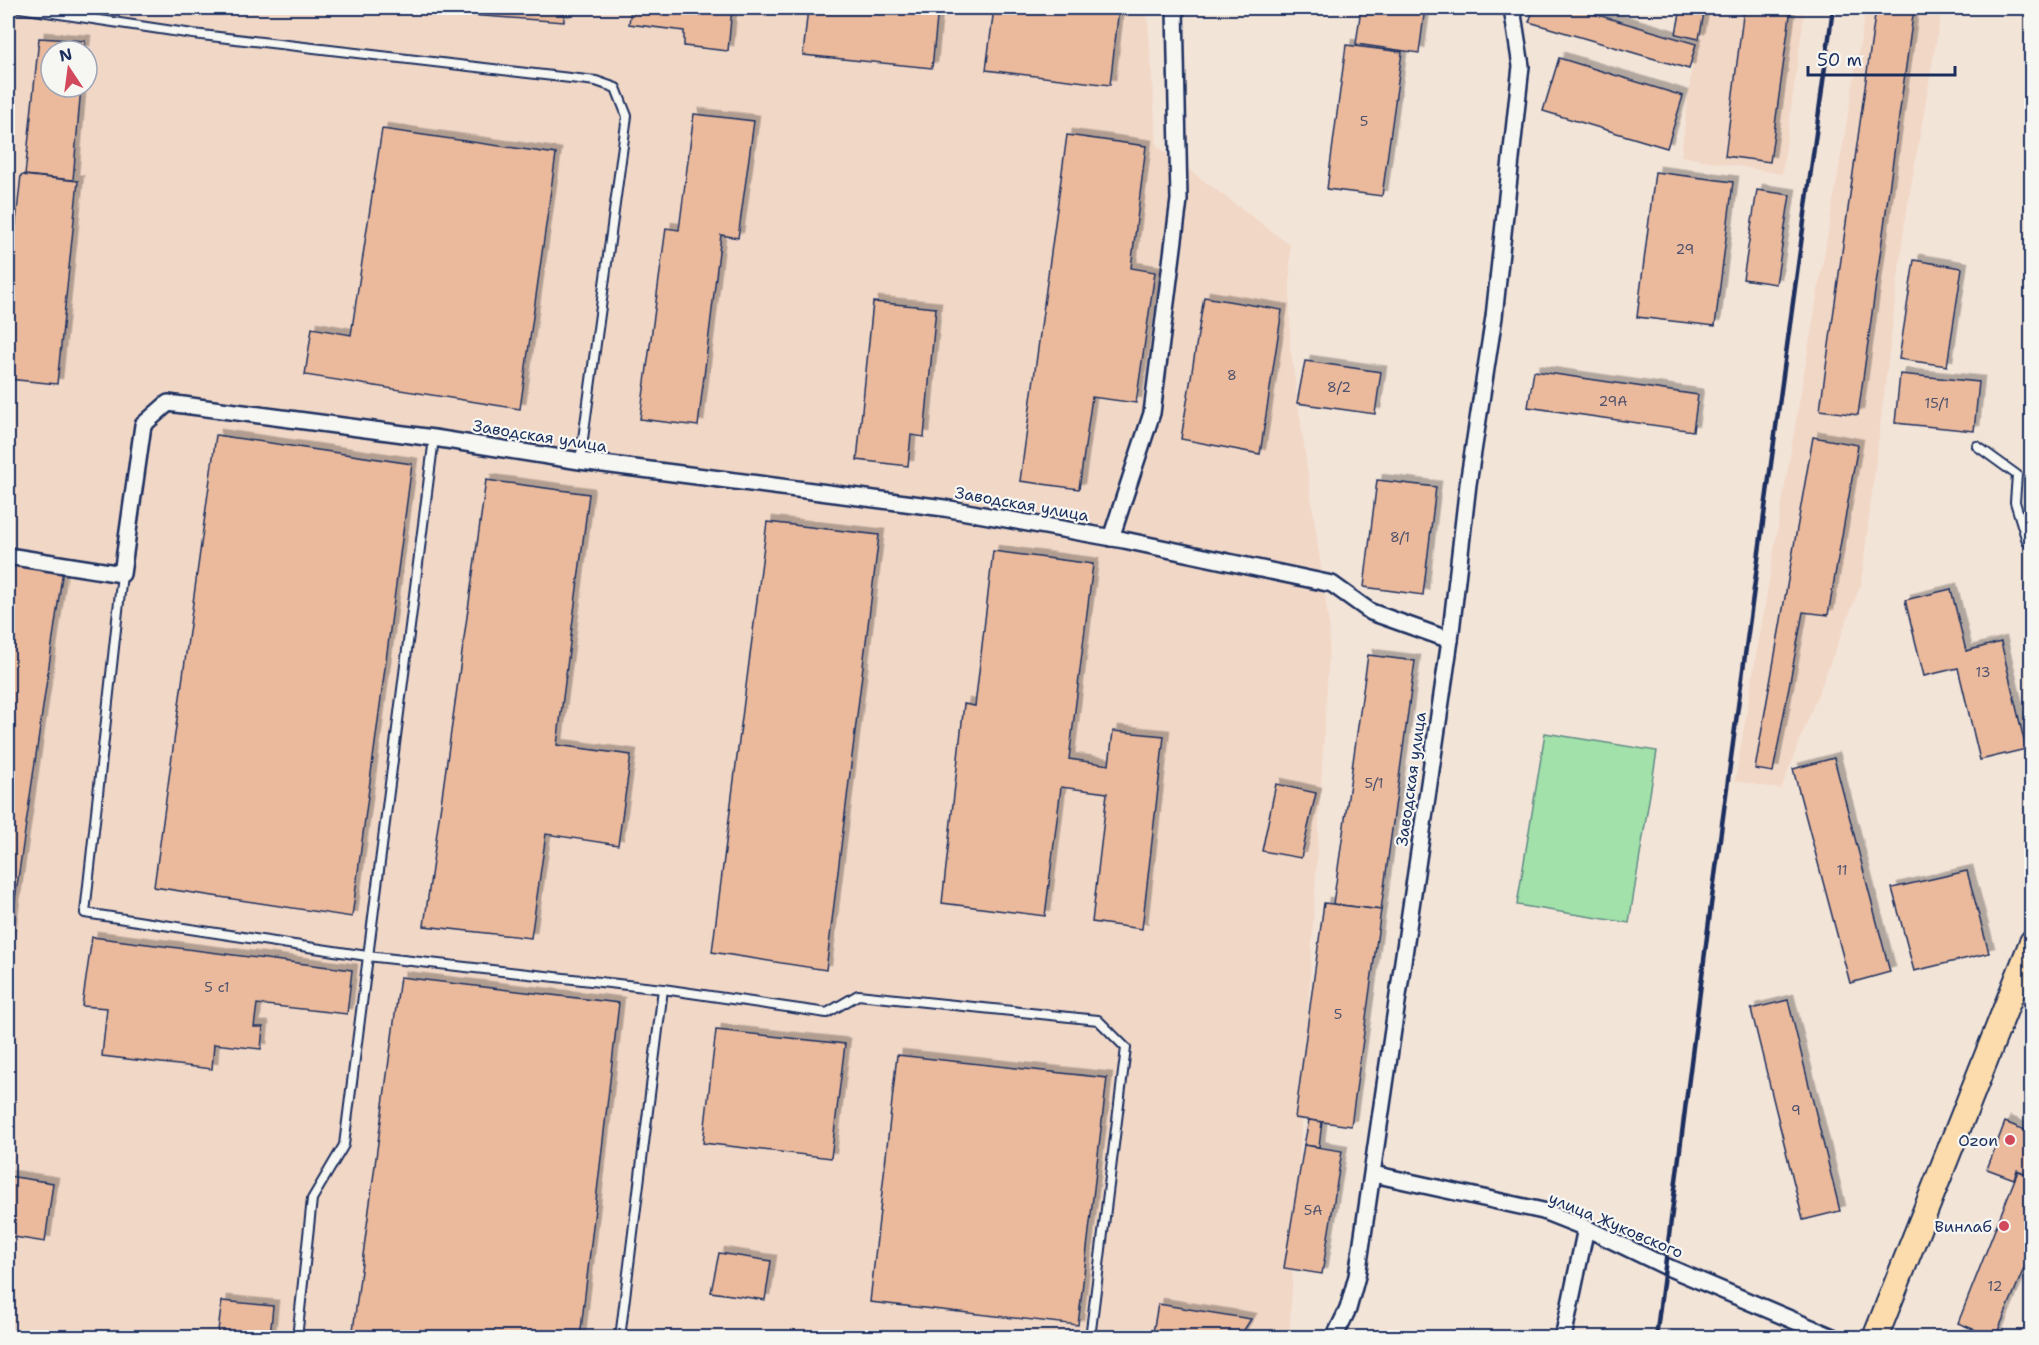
<svg xmlns="http://www.w3.org/2000/svg" width="2039" height="1345" viewBox="0 0 2039 1345" font-family="'Shantell Sans',sans-serif">
<style>
.built{fill:#f1d7c6;fill-rule:evenodd}
.green{fill:#a2e1a9;stroke:#5e8884;stroke-width:1.5}
.building{fill:#ebba9c;stroke:#1b2f5e;stroke-width:1.5;filter:url(#shadow)}
.lines{fill:none;stroke-linecap:round;stroke-linejoin:round}
.lane-casing{stroke:#1b2f5e;stroke-width:12}
.street-casing{stroke:#1b2f5e;stroke-width:20}
.primary-casing{stroke:#1b2f5e;stroke-width:28}
.lane{stroke:#f6f6f2;stroke-width:8}
.street{stroke:#f6f6f2;stroke-width:15}
.primary{stroke:#fcdcac;stroke-width:24}
.rail{stroke:#1b2f5e;stroke-width:4.5}
.poi-dot{fill:#d1495b;stroke:#f6f6f2;stroke-width:2}
.labels{text-anchor:middle;dominant-baseline:central;stroke-width:4.5;stroke-linejoin:round;paint-order:stroke}
.number-label{font-size:14px;fill:#4f526e}
.street-label{font-size:16px;fill:#1b2f5e;stroke:#f6f6f2}
.poi-label{font-size:16px;fill:#1b2f5e;stroke:#f6f6f2;text-anchor:end}
</style>
<defs>
<filter id="shadow"><feDropShadow dx="5.5" dy="-5.5" stdDeviation="0" flood-color="#0004"/></filter>
</defs>
<rect width="100%" height="100%" fill="#f3e4d8"/>
<filter id="ink" filterUnits="userSpaceOnUse"><feTurbulence type="fractalNoise" baseFrequency=".0167" numOctaves="2"/><feDisplacementMap in="SourceGraphic" scale="12" xChannelSelector="R" yChannelSelector="G"/><feConvolveMatrix kernelMatrix="1 2 1 2 8 2 1 2 1" color-interpolation-filters="sRGB"/></filter>
<g filter="url(#ink)">
<!-- built -->
<g class="built">
<path d="M8,8H1147L1157,146L1290,245V346L1330,632L1289,1337L816,1338L803,1333L800,1338L8,1337ZM51,51H87V87H51Z"/>
<path d="M1699,8H1805L1782,174L1681,156Z"/>
<path d="M1866,8H1942L1905,221L1861,584L1781,789L1735,781Z"/>
</g>
<!-- green -->
<path class="green" d="M1545,733L1657,751L1629,923L1517,905Z"/>
<!-- building -->
<g class="building">
<path d="M415,8H564V22L415,11Z"/>
<path d="M631,8H732L728,51L684,46V31L629,24Z"/>
<path d="M808,8H938L932,68L803,55Z"/>
<path d="M994,8H1119L1110,85L986,70Z"/>
<path d="M1361,8H1425L1419,53L1356,44Z"/>
<path d="M1534,8H1574L1696,44L1689,69L1529,22Z"/>
<path d="M1681,8H1705L1699,39L1676,34Z"/>
<path d="M1744,8H1791L1770,162L1725,156Z"/>
<path d="M1876,8H1914L1858,415L1820,410Z"/>
<path d="M39,38L85,41L84,51H51V87H81L73,180L25,175Z"/>
<path d="M1346,45L1402,52L1382,196L1327,189Z"/>
<path d="M1559,58L1683,96L1667,148L1543,111Z"/>
<path d="M694,114L754,121L738,238L721,235L698,426L640,419L666,228L679,230Z"/>
<path d="M382,129L556,154L520,409L305,375L312,328L351,335Z"/>
<path d="M1067,135L1146,146L1131,268L1155,272L1136,403L1092,397L1079,489L1020,481Z"/>
<path d="M1655,172L1733,182L1715,326L1637,317Z"/>
<path d="M21,175L78,181L57,384L8,379V295Z"/>
<path d="M1757,190L1790,195L1776,284L1743,279Z"/>
<path d="M1914,260L1962,268L1947,366L1899,359Z"/>
<path d="M1204,297L1282,310L1260,454L1181,439Z"/>
<path d="M873,302L936,308L924,437L911,435L908,466L857,460Z"/>
<path d="M1305,361L1381,372L1375,414L1297,403Z"/>
<path d="M1534,371L1698,395L1693,431L1528,407Z"/>
<path d="M1900,374L1979,382L1974,431L1895,423Z"/>
<path d="M216,435L412,464L352,917L154,887Z"/>
<path d="M1813,437L1858,445L1828,615L1803,612L1773,772L1755,769Z"/>
<path d="M486,480L589,494L557,745L631,755L618,845L546,834L531,938L424,926Z"/>
<path d="M1377,480L1436,487L1423,595L1364,587Z"/>
<path d="M767,522L879,535L826,970L712,952Z"/>
<path d="M993,551L1093,564L1069,759L1109,765L1113,731L1164,736L1142,929L1092,922L1107,793L1061,787L1045,916L942,903L964,704L975,706Z"/>
<path d="M8,563L63,569L8,948Z"/>
<path d="M1951,589L1966,651L2001,642L2026,749L1980,760L1958,668L1924,676L1905,600Z"/>
<path d="M1368,655L1415,661L1381,910L1333,904Z"/>
<path d="M1834,758L1890,972L1850,983L1793,769Z"/>
<path d="M1276,784L1316,793L1301,858L1262,851Z"/>
<path d="M1967,871L1989,953L1914,971L1892,888Z"/>
<path d="M1324,903L1381,910L1351,1126L1295,1118Z"/>
<path d="M92,937L352,970L347,1014L257,1004L254,1027H263L261,1049L214,1044L212,1069L102,1056L107,1008L82,1006Z"/>
<path d="M400,977L619,1003L580,1338H352Z"/>
<path d="M1788,1000L1840,1211L1803,1220L1751,1009Z"/>
<path d="M716,1030L845,1044L831,1158L703,1143Z"/>
<path d="M897,1055L1107,1078L1078,1325L870,1302Z"/>
<path d="M1309,1120L1322,1122L1319,1147L1304,1145Z"/>
<path d="M2005,1122L2032,1133V1176L2017,1170L2014,1179L1987,1169Z"/>
<path d="M1304,1145L1342,1151L1322,1274L1284,1268Z"/>
<path d="M2018,1171L2032,1176V1249L1995,1338L1958,1323Z"/>
<path d="M8,1176L53,1183L45,1242L8,1236Z"/>
<path d="M719,1253L771,1261L765,1300L711,1292Z"/>
<path d="M222,1301L273,1306L270,1338H217Z"/>
<path d="M1158,1304L1251,1319L1239,1338H1152Z"/>
</g>
<g class="lines">
<defs>
<g id="lane">
<path d="M20,8L193,34L596,81L616,88L627,116L580,461"/>
<path d="M1977,446L2017,475L2015,502L2027,541H2032"/>
<path d="M122,574L85,913L367,956L663,989L827,1013L858,995L1098,1020L1126,1048L1090,1338"/>
<path d="M297,1338L312,1199L344,1145L434,438"/>
<path d="M620,1338L663,989"/>
</g>
<g id="street">
<path d="M1111,538L1152,413L1179,200L1175,8"/>
<path d="M8,556L122,574L143,425L168,403L434,438L580,461L944,508L1124,540L1332,584L1371,612L1450,640"/>
<path d="M1373,1174L1543,1211L1586,1228L1665,1266L1835,1338"/>
<path d="M1334,1338L1348,1309L1357,1276L1450,640L1468,484L1494,317L1521,66L1512,8"/>
<path d="M1563,1338L1586,1228"/>
</g>
<path id="primary" d="M1875,1338L2032,942"/>
</defs>
<!-- lane casing -->
<use href="#lane" class="lane-casing"/>
<!-- street casing -->
<use href="#street" class="street-casing"/>
<!-- primary casing -->
<use href="#primary" class="primary-casing"/>
<!-- lane -->
<use href="#lane" class="lane"/>
<!-- street -->
<use href="#street" class="street"/>
<!-- primary -->
<use href="#primary" class="primary"/>
<!-- rail -->
<path class="rail" d="M1656,1338L1711,905L1833,8"/>
</g>
</g>
<!-- markers -->
<g class="poi-dot">
<circle cx="2010" cy="1140" r="6"/>
<circle cx="2004" cy="1226" r="6"/>
</g>
<g class="labels">
<!-- number labels -->
<g class="number-label">
<text x="1364" y="121">5</text>
<text x="1685" y="249">29</text>
<text x="1232" y="375">8</text>
<text x="1339" y="387">8/2</text>
<text x="1613" y="401">29А</text>
<text x="1937" y="403">15/1</text>
<text x="1400" y="537">8/1</text>
<text x="1983" y="672">13</text>
<text x="1374" y="783">5/1</text>
<text x="1842" y="870">11</text>
<text x="217" y="987">5 с1</text>
<text x="1338" y="1014">5</text>
<text x="1796" y="1110">9</text>
<text x="1313" y="1210">5А</text>
<text x="1995" y="1286">12</text>
</g>
<!-- street labels -->
<g class="street-label">
<text transform="translate(540 436) rotate(9)">Заводская улица</text>
<text transform="translate(1022 504) rotate(10)">Заводская улица</text>
<text transform="translate(1411 779) rotate(-82)">Заводская улица</text>
<text transform="translate(1616 1225) rotate(23)">улица Жуковского</text>
</g>
<!-- poi labels -->
<g class="poi-label">
<text x="1998" y="1140">Ozon</text>
<text x="1992" y="1226">Винлаб</text>
</g>
</g>
<!-- margin -->
<rect width="2039" height="1345" fill="none" stroke="#f6f6f2" stroke-width="30"/>
<rect x="15" y="15" width="2009" height="1315" fill="none" stroke="#1b2f5e" stroke-width="2" filter="url(#ink)"/>
<!-- north arrow -->
<g transform="translate(69 69) rotate(347)"><circle r="28" fill="#f6f6f2" stroke="#9ea6b7" stroke-width="1.5"/>
<path d="M0-4.5L10 22L0 15L-10 22Z" fill="#d1495b"/>
<text y="-9" font-size="16" font-weight="bold" text-anchor="middle" fill="#1b2f5e">N</text>
</g>
<!-- scale -->
<path d="M1808 66v9h147v-9" fill="none" stroke="#1b2f5e" stroke-width="3"/>
<text x="1817" y="66" font-size="18" fill="#1b2f5e" stroke="#f6f6f2" stroke-width="4.5" paint-order="stroke">50 m</text>
</svg>
